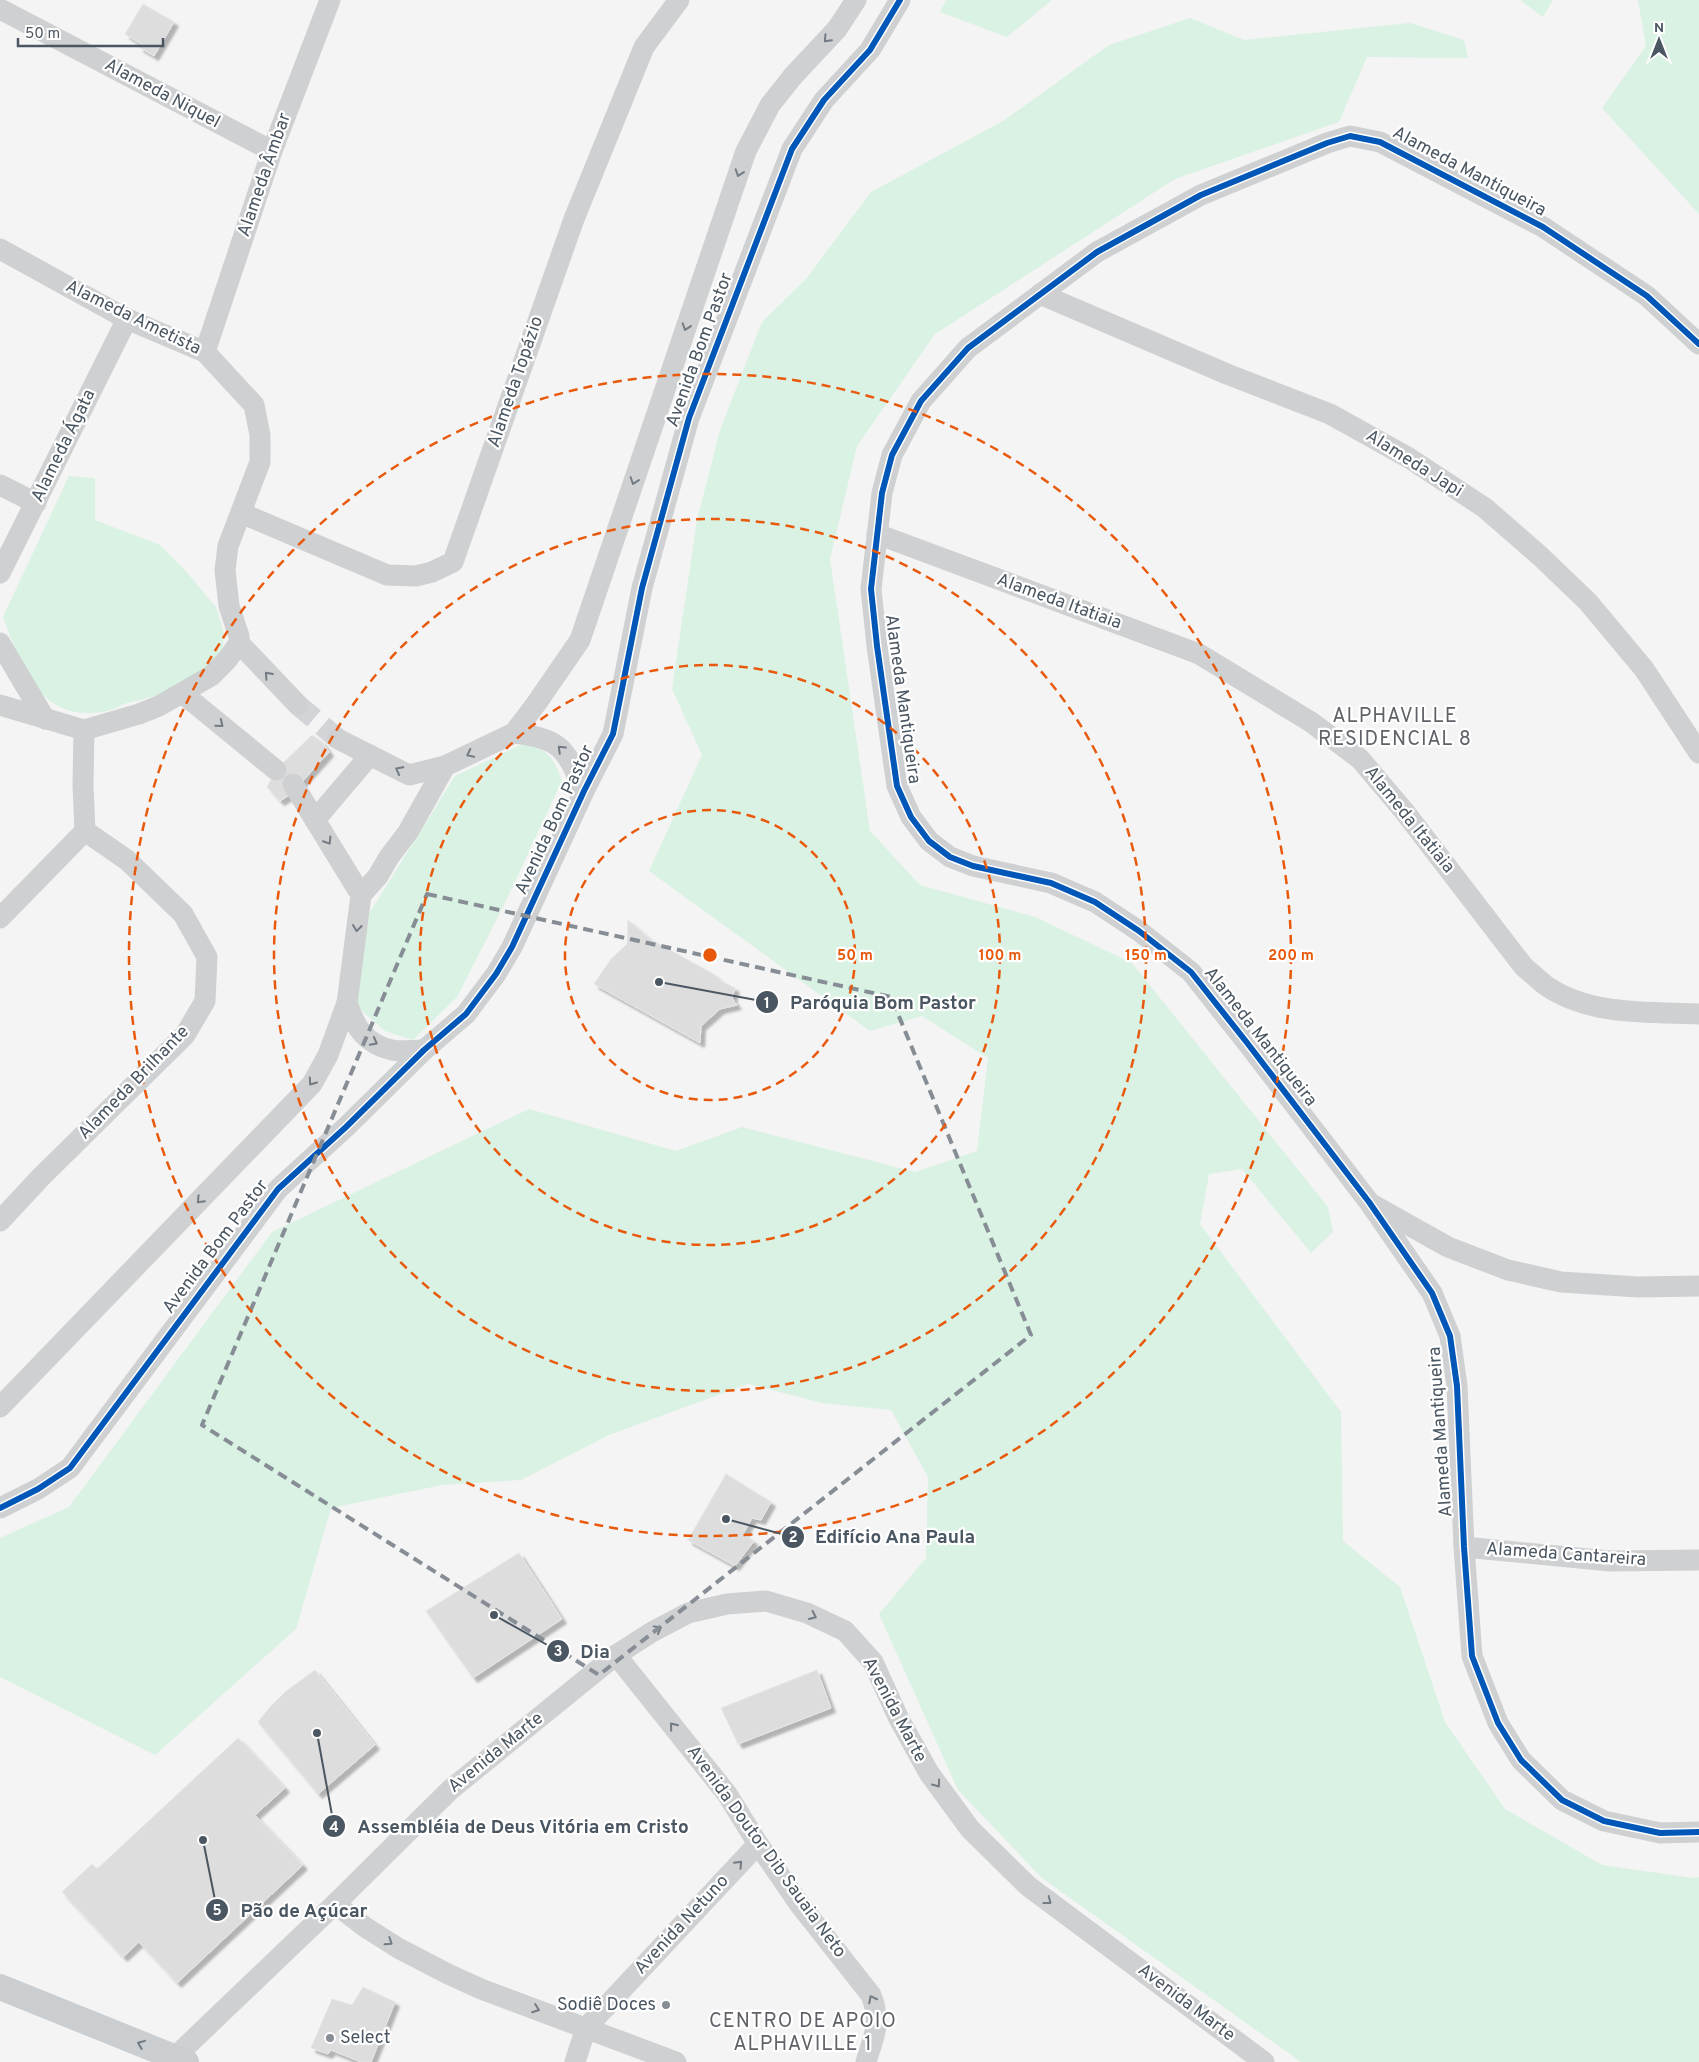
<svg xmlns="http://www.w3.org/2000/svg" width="1699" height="2062" viewBox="0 0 1699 2062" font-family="Overpass,sans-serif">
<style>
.green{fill:#d9f2e3}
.building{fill:#ddddde;stroke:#e5e6e7;filter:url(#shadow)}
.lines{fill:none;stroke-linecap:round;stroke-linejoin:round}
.minor-tunnel{stroke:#d2d4d7;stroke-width:21;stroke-dasharray:21 11;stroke-linecap:butt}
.minor{stroke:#ced0d2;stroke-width:21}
.major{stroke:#caced1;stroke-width:26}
.cycleway-casing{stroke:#fff;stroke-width:9}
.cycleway{stroke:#0057b8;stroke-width:6}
.oneway{stroke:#727b83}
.oneway2{stroke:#707a83}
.marked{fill:none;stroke:#868d94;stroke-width:4;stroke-dasharray:10 6;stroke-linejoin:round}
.ring{fill:none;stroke:#e8590c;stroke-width:2.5;stroke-dasharray:9 6}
.poi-dot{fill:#868d94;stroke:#fff;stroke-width:2}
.labels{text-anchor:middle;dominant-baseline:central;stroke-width:4.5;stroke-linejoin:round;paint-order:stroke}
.street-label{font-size:18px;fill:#4a5661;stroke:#fff}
.poi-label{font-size:18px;fill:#4a5661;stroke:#fff;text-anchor:end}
.quarter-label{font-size:20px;letter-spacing:1px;fill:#5f6368;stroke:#fff}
.centre{fill:#e8590c;stroke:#fff;stroke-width:2.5}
.ring-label{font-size:15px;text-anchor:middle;font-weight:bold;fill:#e8590c;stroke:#fff;stroke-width:4.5;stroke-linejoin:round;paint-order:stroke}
.leader{fill:none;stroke:#4a5661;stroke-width:2}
.callout-dot{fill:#4a5661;stroke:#fff;stroke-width:2}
.mark-label{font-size:15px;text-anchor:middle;font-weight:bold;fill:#fff}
.callout-label{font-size:19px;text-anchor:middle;font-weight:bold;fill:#4a5661;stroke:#fff;stroke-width:4.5;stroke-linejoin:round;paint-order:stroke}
</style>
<defs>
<filter id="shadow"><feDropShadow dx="4.5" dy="4.5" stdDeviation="1" flood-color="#0004"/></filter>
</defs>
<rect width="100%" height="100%" fill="#f4f4f4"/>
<!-- green -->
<g class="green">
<path d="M946,0H1052L1007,37L940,12Z"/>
<path d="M1520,0H1553L1543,17Z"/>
<path d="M1638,0H1699V214L1602,108L1646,46Z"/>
<path d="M1190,18L1244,40L1410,23L1464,40L1468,58L1367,57L1339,122L1175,179L935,334L857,446L830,559L870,831L920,885L1035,917L1132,963L1328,1207L1333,1232L1311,1253L1242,1169L1209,1174L1200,1224L1341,1412L1343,1541L1400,1587L1445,1722L1505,1809L1602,1865L1693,1878L1699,1877V2062H1301L1042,1878L958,1790L879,1614L926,1558L928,1477L891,1410L822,1403L748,1384L609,1435L521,1480L442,1485L331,1508L296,1629L155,1755L0,1677V1538L69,1507L272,1232L529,1109L676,1151L742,1127L915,1172L977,1151L988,1058L922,1016L870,1031L649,871L702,755L672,689L697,520L720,430L762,322L806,279L871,192L1003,121L1109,45Z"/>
<path d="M69,476L95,478V520L160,545L183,568L216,607L224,633L222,656C209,665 186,686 172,691C158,696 142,699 127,703C119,706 111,711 102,712C38,721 21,666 3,617Z"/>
<path d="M527,742C549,752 554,758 562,781L505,903L457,997L413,1040L385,1031L356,1006L358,963L370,912L455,776Z"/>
</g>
<!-- building -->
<g class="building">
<path d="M143,4L174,22L154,56L139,47L141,44L125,34Z"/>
<path d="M312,735L322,742L329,752L291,794L280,801L267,787L276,770Z"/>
<path d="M628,920L650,939L715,975L721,981L735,988L732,998L737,1005L720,1009L701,1026L700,1043L594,984L611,959L627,944Z"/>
<path d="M726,1474L771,1502L761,1520L752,1518L743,1534L754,1541L735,1566L688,1540Z"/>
<path d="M519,1553L562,1619L473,1678L426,1611Z"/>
<path d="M315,1670L375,1745L318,1794L258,1722L270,1707L285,1692Z"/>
<path d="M817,1670L831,1708L738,1744L721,1708Z"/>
<path d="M238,1738L285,1788L255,1815L303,1865L177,1983L139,1942L123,1957L62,1892L92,1864L97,1869Z"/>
<path d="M363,1987L395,2002L371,2062H361L331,2050L328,2054L311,2048L332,1999L352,2005Z"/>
</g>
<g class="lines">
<!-- minor-tunnel -->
<path class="minor-tunnel" d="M298,705L338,739"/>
<!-- minor -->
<g class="minor">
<path d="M0,9L272,151"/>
<path d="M0,249L127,319L205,352L254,405L260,435V462L228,546L225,570L229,606L239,636V643L227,660L211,676L159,706L139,714L84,730L0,705"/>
<path d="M1040,294L1227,374L1330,414L1409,458L1485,508L1540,556L1588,602L1644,669L1699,753"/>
<path d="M1699,344L1647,296L1543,227L1380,142L1350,136L1327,143L1201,195L1097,252L968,348L921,401L892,455L882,493L871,589L877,646L897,786L911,817L929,841L950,857L973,866L1051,883L1095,902L1139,931L1191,972L1248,1044L1369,1202L1432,1293L1450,1336L1457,1386L1464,1547L1472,1656L1498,1723L1521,1760L1562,1800L1604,1821L1660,1833L1699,1832"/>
<path d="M205,352L272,151L330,0"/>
<path d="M0,485L36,503"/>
<path d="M241,513L387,575L416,576L432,572L453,562L574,219L644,47L679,0"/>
<path d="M877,534L1199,654L1311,722L1360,759L1404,811L1524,967C1531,973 1538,979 1545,985C1589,1016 1648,1012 1699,1014"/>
<path d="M0,573L127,319"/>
<path d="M0,643L45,719"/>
<path d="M239,643L298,705"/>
<path d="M182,693L276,770"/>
<path d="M514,733C562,739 565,748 584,791"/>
<path d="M338,739L409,775L445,766"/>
<path d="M293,784L361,895"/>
<path d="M315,820L370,755"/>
<path d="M0,918L85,831"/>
<path d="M347,1003C355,1027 365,1044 392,1050C401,1052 414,1050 424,1050"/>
<path d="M1373,1205L1448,1247L1508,1270L1561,1282L1638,1287L1699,1286"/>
<path d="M0,1221L41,1177L185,1035L205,1001L207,957L183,914L127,860L85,831L83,785L84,730"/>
<path d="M0,1407L312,1084L328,1055L347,1003L361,895L378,876L389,857L408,832L445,766L514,733L536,704L580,640L746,151L770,105L793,76L837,29L856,0"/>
<path d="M0,1508L38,1489L70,1468L278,1189L346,1127L424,1050L466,1014L496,974L512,947L584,791L613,734L642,588L689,418L792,149L824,100L870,50L900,0"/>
<path d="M1464,1547L1610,1561L1699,1560"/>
<path d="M616,1655L727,1794L758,1844L800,1905L871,1995C882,2023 874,2035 866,2062"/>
<path d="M335,1904L365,1927L398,1948L448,1974L481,1989L676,2062"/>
<path d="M175,2057L335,1904L450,1790L616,1655L652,1632L688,1613L727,1604L766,1601L807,1613L845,1631L873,1662L899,1719L929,1773L970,1829L1028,1886L1264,2062"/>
<path d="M575,2062L586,2028L758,1844"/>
</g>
<!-- major -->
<path class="major" d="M0,1987L186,2062"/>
<defs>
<g id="cycleway">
<path d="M1699,344L1647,296L1543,227L1380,142L1350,136L1327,143L1201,195L1097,252L968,348L921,401L892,455L882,493L871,589L877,646L897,786L911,817L929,841L950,857L973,866L1051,883L1095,902L1139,931L1191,972L1248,1044L1369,1202L1432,1293L1450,1336L1457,1386L1464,1547L1472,1656L1498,1723L1521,1760L1562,1800L1604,1821L1660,1833L1699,1832"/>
<path d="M0,1508L38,1489L70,1468L278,1189L346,1127L424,1050L466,1014L496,974L512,947L584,791L613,734L642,588L689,418L792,149L824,100L870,50L900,0"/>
</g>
</defs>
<!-- cycleway casing -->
<use href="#cycleway" class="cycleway-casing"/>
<!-- cycleway -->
<use href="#cycleway" class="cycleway"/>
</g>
<!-- one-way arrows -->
<defs><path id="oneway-chevron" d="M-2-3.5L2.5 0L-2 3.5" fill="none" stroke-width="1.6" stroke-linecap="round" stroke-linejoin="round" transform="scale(1.25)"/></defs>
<g class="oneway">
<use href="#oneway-chevron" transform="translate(827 39) rotate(133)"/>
<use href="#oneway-chevron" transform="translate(739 173) rotate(109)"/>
<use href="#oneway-chevron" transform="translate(686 327) rotate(109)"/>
<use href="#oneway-chevron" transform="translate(634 481) rotate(109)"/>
<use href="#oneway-chevron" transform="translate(268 675) rotate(-132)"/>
<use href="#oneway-chevron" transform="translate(220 724) rotate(39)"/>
<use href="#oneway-chevron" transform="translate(561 749) rotate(-136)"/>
<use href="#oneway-chevron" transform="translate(470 754) rotate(154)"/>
<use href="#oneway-chevron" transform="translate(399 770) rotate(-152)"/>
<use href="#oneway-chevron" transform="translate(328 841) rotate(58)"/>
<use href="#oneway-chevron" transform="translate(357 928) rotate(97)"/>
<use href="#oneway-chevron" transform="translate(374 1042) rotate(28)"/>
<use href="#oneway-chevron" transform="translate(312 1082) rotate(125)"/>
<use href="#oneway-chevron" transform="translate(200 1200) rotate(134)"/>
<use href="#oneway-chevron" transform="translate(813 1616) rotate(25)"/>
<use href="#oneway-chevron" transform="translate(658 1629) rotate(-29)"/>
<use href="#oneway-chevron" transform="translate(673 1726) rotate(-129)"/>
<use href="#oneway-chevron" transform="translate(937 1784) rotate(54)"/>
<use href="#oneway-chevron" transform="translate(739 1864) rotate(-47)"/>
<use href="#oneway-chevron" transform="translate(1048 1901) rotate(37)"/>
<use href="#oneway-chevron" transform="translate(389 1942) rotate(33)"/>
<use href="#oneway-chevron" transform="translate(872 1999) rotate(-117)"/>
<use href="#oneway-chevron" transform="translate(536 2009) rotate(20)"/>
</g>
<use class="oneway2" href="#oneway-chevron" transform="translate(141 2044) rotate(-158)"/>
<!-- marked area -->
<path class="marked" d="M427,894L891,997L1031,1335L599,1675L202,1425Z"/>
<!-- distance rings -->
<g class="ring">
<circle cx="710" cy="955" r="145"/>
<circle cx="710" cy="955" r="290"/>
<circle cx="710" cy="955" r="436"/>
<circle cx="710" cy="955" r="581"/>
</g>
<!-- markers -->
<g class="poi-dot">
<circle cx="666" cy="2005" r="5"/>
<circle cx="330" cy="2038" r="5"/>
</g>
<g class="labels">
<!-- street labels -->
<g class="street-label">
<text transform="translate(162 94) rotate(28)">Alameda Niquel</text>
<text transform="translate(1469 172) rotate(28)">Alameda Mantiqueira</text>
<text transform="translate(265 175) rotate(-71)">Alameda Âmbar</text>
<text transform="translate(133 318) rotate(26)">Alameda Ametista</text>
<text transform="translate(700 350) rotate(-70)">Avenida Bom Pastor</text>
<text transform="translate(516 382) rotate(-71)">Alameda Topázio</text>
<text transform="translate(64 446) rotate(-64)">Alameda Ágata</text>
<text transform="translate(1414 464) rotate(32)">Alameda Japi</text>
<text transform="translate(1059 602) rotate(20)">Alameda Itatiaia</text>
<text transform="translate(902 699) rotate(82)">Alameda Mantiqueira</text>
<text transform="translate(555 820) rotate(-65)">Avenida Bom Pastor</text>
<text transform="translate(1409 820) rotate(51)">Alameda Itatiaia</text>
<text transform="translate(1260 1037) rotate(52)">Alameda Mantiqueira</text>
<text transform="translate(134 1083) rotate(-46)">Alameda Brilhante</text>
<text transform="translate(216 1247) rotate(-53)">Avenida Bom Pastor</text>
<text transform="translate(1441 1432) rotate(-94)">Alameda Mantiqueira</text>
<text transform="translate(1566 1555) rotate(4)">Alameda Cantareira</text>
<text transform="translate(894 1710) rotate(62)">Avenida Marte</text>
<text transform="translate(496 1753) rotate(-39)">Avenida Marte</text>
<text transform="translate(766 1852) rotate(54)">Avenida Doutor Dib Sauaia Neto</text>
<text transform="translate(682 1925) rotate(-47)">Avenida Netuno</text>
<text transform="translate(1186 2003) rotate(37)">Avenida Marte</text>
</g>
<!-- poi labels -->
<g class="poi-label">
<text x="656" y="2005">Sodiê Doces</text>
<text x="340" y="2038" text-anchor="start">Select</text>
</g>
<!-- quarter labels -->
<g class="quarter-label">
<text x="1395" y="717">ALPHAVILLE<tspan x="1395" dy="23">RESIDENCIAL 8</tspan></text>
<text x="803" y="2022">CENTRO DE APOIO<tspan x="803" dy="23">ALPHAVILLE 1</tspan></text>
</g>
</g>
<circle cx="710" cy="955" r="8" class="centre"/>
<g class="ring-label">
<text x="855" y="960">50 m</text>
<text x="1000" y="960">100 m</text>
<text x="1146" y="960">150 m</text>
<text x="1291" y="960">200 m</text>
</g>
<!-- callouts -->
<path class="leader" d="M659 982L767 1002M726 1519L793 1537M494 1615L558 1651M317 1733L334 1826M203 1840L217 1910"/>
<g class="callout-dot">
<circle cx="659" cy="982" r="5"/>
<circle cx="726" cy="1519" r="5"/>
<circle cx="494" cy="1615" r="5"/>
<circle cx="317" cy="1733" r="5"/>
<circle cx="203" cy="1840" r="5"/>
<circle cx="767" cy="1002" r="12"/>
<circle cx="793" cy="1537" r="12"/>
<circle cx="558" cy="1651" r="12"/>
<circle cx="334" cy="1826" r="12"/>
<circle cx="217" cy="1910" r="12"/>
</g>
<g class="mark-label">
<text x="767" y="1008">1</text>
<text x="793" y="1542">2</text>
<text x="558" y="1656">3</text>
<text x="334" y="1832">4</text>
<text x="217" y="1915">5</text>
</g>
<g class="callout-label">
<text x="883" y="1009">Paróquia Bom Pastor</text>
<text x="895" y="1543">Edifício Ana Paula</text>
<text x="595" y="1658">Dia</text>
<text x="523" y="1833">Assembléia de Deus Vitória em Cristo</text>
<text x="304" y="1917">Pão de Açúcar</text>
</g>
<!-- north arrow -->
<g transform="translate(1659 40)" stroke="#ffffff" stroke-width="4" paint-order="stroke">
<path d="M0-4L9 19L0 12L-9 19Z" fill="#4a5661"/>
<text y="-8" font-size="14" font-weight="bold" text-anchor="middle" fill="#4a5661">N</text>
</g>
<!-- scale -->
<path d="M18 38v8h145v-8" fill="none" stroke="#4a5661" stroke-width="2.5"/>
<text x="25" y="38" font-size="15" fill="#4a5661" stroke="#ffffff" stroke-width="4" paint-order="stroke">50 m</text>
</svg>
